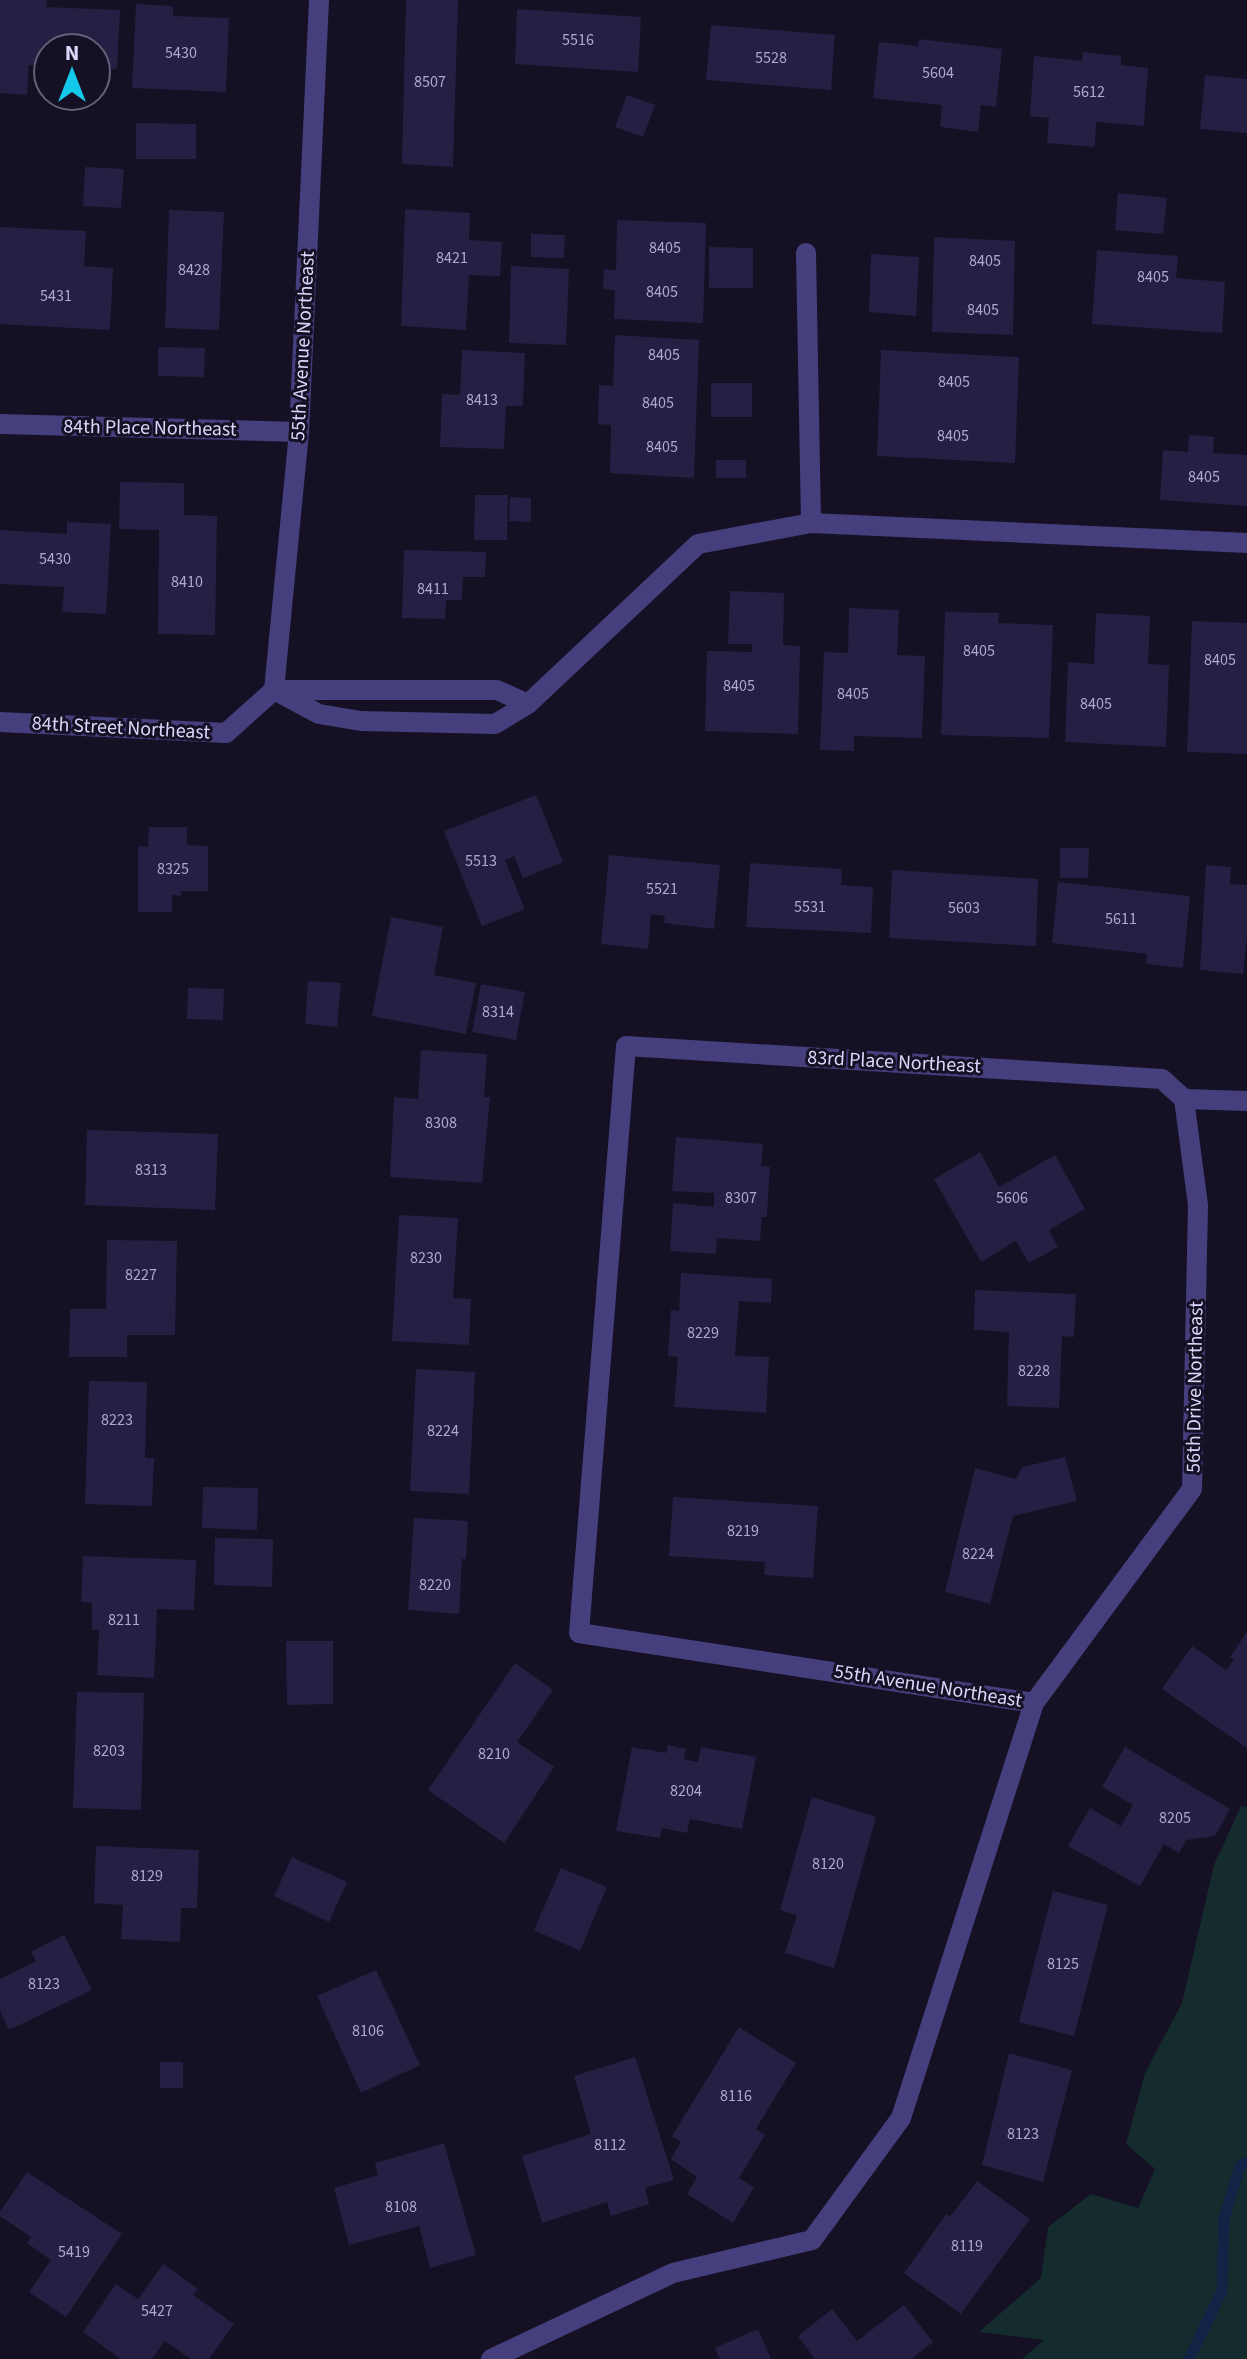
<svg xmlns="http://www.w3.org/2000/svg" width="1247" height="2359" viewBox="0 0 1247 2359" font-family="'Source Sans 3',sans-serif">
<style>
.green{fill:#142c2d}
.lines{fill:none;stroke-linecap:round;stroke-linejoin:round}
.stream{stroke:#122345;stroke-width:11}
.building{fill:#271e43}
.minor{stroke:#453f7e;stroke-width:20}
.labels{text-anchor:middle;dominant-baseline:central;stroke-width:6;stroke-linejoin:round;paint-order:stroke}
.number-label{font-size:16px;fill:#afa8ce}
.street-label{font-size:20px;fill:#dcd6fc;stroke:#151023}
</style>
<rect width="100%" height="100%" fill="#151023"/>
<!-- green -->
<path class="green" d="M1241,1806L1247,1807V2359H1022L1044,2340L979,2332L1041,2278L1048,2227L1091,2194L1138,2208L1155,2169L1126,2144L1145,2073L1182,2003L1214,1865Z"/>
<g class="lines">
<!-- stream -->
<path class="stream" d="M1189,2359L1222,2291L1224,2219L1240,2166L1247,2162"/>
</g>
<!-- building -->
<g class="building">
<path d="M0,0H47L46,7L120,10L117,69L96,68V48H48V66L29,65L27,95L0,93Z"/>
<path d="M406,0H458L453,167L402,164Z"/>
<path d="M136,4L173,6V16L229,18L226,92L132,88Z"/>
<path d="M517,9L641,17L638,72L515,64Z"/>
<path d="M711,25L835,35L831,90L706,80Z"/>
<path d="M919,39L1002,49L996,107L981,105L978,132L940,127L942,105L873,98L879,42L918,46Z"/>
<path d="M1083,52L1121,56V65L1148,68L1144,126L1096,122L1095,147L1047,143L1049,118L1030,116L1034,56L1082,61Z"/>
<path d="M1205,75L1247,79V133L1200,129Z"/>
<path d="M627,95L655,105L643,137L615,127Z"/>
<path d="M136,123L196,124V159H136Z"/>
<path d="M85,167L124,169L121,208L83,206Z"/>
<path d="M1118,193L1167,198L1163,234L1115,230Z"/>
<path d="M405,209L470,213L469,240L502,242L500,276L469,275L466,330L401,326Z"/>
<path d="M169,210L224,212L219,330L165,328Z"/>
<path d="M617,220L706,223L703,323L614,319L615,290L603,289L604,269L616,270Z"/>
<path d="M0,227L86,231L84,266L113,268L110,330L0,324Z"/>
<path d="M531,234L565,235L564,258L531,257Z"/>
<path d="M934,237L1015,241L1013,335L932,332Z"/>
<path d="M709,247L753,248V288H709Z"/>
<path d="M1097,250L1178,256L1176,278L1225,282L1222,333L1092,324Z"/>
<path d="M871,254L919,257L916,316L869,312Z"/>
<path d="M511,266L569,269L566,345L509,343Z"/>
<path d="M615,335L699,340L694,478L610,473L611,425L598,424L599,385L613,386Z"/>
<path d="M158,347L205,348L204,377L158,376Z"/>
<path d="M462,350L525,353L523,406H506L504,449L440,447L442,394L460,395Z"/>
<path d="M881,350L1019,357L1015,463L877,456Z"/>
<rect x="711" y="383" width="41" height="34"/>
<path d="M1189,435L1214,437L1213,453L1247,455V506L1160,500L1163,450L1188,452Z"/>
<rect x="716" y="460" width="30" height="18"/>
<path d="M120,482L184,483V515L217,516L215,635L158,634L159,530L119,529Z"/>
<path d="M475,495H508L507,540H474Z"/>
<path d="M510,497L531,498V522L509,521Z"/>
<path d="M67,522L111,524L106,614L62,612L64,587L0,584V530L67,534Z"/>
<path d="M404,550L486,552L485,577H463L462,600H446L445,619L402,618Z"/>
<path d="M730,591L784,593L783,645L800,646L798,734L705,731L707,651L752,652V644H728Z"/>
<path d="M849,608L899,610L897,655L925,656L922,738L854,736V751L820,750L824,652L848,653Z"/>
<path d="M945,612L999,613L998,623L1053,625L1049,738L941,735Z"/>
<path d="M1096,613L1150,616L1148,664L1169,665L1166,747L1065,742L1068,662L1094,664Z"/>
<path d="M1192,621L1247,623V754L1187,752Z"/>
<path d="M536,795L563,862L523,878L514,856L505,860L525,909L482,926L444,831Z"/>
<path d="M149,827H187V845L208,846V891H181V896L172,895V912H138V846L148,847Z"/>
<path d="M1060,848H1089L1088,878H1060Z"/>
<path d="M609,855L720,865L714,929L664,923L665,916L651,914L648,949L601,944Z"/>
<path d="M750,863L842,869L841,885L873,887L871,933L746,927Z"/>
<path d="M1206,865L1231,867L1230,884L1247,885V937L1243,974L1200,970Z"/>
<path d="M892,870L1038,879L1036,946L889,938Z"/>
<path d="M1058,882L1190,896L1183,968L1146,964L1147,954L1052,943Z"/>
<path d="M391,917L443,927L434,975L476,983L466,1034L372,1016Z"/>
<path d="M308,981L341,983L337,1027L305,1024Z"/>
<path d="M481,984L525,992L516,1040L472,1032Z"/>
<path d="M188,988L224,989L223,1020L187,1019Z"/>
<path d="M421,1050L487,1054L484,1097H490L482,1183L390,1177L394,1097L418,1099Z"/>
<path d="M87,1130L218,1134L215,1210L85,1205Z"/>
<path d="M676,1137L763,1144L761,1166L770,1167L767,1217H762L760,1241L717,1238L716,1254L670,1251L673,1203L714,1207V1193L672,1191Z"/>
<path d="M980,1152L999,1187L1055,1155L1085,1209L1049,1230L1058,1247L1029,1263L1016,1241L981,1262L934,1179Z"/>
<path d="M399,1215L458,1218L453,1298L471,1299L469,1345L392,1341Z"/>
<path d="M107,1240L177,1241L175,1335H127V1357H69L70,1309H106Z"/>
<path d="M681,1273L772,1279L771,1303L739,1301L735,1356L769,1357L766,1413L674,1407L678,1357L668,1356L671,1310L679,1311Z"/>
<path d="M975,1290L1076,1294L1074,1337L1062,1336L1059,1408L1007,1406L1009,1332L974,1330Z"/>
<path d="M416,1369L475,1372L469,1494L410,1491Z"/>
<path d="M89,1381L147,1382L145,1458H154L152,1506L85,1504Z"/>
<path d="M1065,1457L1077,1501L1013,1516L990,1604L945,1592L975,1468L1016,1479L1022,1467Z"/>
<path d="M203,1487L258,1488L257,1530L202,1528Z"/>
<path d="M673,1497L818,1506L813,1578L764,1575L765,1562L669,1556Z"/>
<path d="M414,1518L468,1521L466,1559H462L459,1614L408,1610Z"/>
<path d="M215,1538L273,1539L272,1587L214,1585Z"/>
<path d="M83,1556L196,1560L194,1610L157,1609L154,1678L97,1675L99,1630H92V1603L81,1602Z"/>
<path d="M1247,1632V1748L1162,1689L1192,1646L1226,1670L1234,1660L1230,1657Z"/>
<path d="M286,1641H333V1704L287,1705Z"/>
<path d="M515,1663L553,1690L517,1742L554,1767L504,1843L428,1790Z"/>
<path d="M77,1692L144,1693L141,1810L73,1808Z"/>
<path d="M668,1745L686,1749L684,1759L698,1762L701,1747L756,1757L742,1829L690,1819L687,1833L662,1828L660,1838L616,1831L632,1747L666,1753Z"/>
<path d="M1125,1747L1230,1809L1215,1836L1186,1840L1179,1853L1164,1844L1140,1886L1068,1846L1090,1808L1121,1826L1133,1805L1102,1787Z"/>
<path d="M812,1797L876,1817L834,1968L785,1953L797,1915L780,1910Z"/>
<path d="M96,1846L199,1850L197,1908H181L180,1942L121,1939L123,1905L94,1903Z"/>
<path d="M292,1857L347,1882L329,1922L274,1896Z"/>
<path d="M561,1868L607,1887L580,1951L534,1930Z"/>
<path d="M1053,1891L1108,1905L1074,2036L1019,2022Z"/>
<path d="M64,1935L92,1990L9,2030L0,2011V1979L36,1961L31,1952Z"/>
<path d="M376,1970L420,2065L361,2093L317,1996Z"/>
<path d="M739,2027L796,2063L756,2129L765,2135L739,2178L754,2187L733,2223L687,2194L697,2177L671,2159L681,2142L672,2136Z"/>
<path d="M1009,2053L1072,2070L1043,2182L982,2165Z"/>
<path d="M635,2057L674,2180L645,2188L649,2204L611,2216L607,2202L542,2223L522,2156L591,2134L574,2076Z"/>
<rect x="160" y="2062" width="23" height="26"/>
<path d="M444,2143L476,2255L430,2268L419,2226L349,2245L334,2188L378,2175L375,2163Z"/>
<path d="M27,2172L122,2234L66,2317L29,2292L51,2260L27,2243L31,2237L0,2216V2212Z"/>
<path d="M977,2181L1030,2219L961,2314L904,2273L946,2214L950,2217Z"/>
<path d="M163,2264L198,2289L193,2295L234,2324L209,2359H191L165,2341L152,2359H121L83,2332L116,2284L138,2299Z"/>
<path d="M904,2305L933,2342L911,2359H815L798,2336L832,2309L857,2341Z"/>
<path d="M758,2329L771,2359H720L715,2348Z"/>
</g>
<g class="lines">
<!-- minor -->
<g class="minor">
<path d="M806,253L811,523"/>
<path d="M0,424L299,432"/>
<path d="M274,690L319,714L361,721L495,724L528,704L698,544L811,523L1247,543"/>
<path d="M274,690L299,432L319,0"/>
<path d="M274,690H497L528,704"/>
<path d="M0,722L226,733L274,690"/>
<path d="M1184,1099L1247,1101"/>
<path d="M491,2359L673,2273L812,2240L901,2118L1034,1703L1192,1489L1198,1205L1184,1099L1162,1079L626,1046L579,1633L1034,1703"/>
</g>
</g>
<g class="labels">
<!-- number labels -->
<g class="number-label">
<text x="578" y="40">5516</text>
<text x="181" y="53">5430</text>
<text x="771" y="58">5528</text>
<text x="938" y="73">5604</text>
<text x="430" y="82">8507</text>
<text x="1089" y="92">5612</text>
<text x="665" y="248">8405</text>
<text x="452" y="258">8421</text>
<text x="985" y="261">8405</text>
<text x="194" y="270">8428</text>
<text x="1153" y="277">8405</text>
<text x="662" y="292">8405</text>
<text x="56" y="296">5431</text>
<text x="983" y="310">8405</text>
<text x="664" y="355">8405</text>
<text x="954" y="382">8405</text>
<text x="482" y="400">8413</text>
<text x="658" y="403">8405</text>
<text x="953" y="436">8405</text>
<text x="662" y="447">8405</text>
<text x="1204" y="477">8405</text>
<text x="55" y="559">5430</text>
<text x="187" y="582">8410</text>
<text x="433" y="589">8411</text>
<text x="979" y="651">8405</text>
<text x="1220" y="660">8405</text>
<text x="739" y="686">8405</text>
<text x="853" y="694">8405</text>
<text x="1096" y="704">8405</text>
<text x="481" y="861">5513</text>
<text x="173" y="869">8325</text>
<text x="662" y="889">5521</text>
<text x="810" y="907">5531</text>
<text x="964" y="908">5603</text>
<text x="1121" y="919">5611</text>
<text x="498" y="1012">8314</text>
<text x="441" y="1123">8308</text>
<text x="151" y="1170">8313</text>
<text x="741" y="1198">8307</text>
<text x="1012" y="1198">5606</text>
<text x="426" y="1258">8230</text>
<text x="141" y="1275">8227</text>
<text x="703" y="1333">8229</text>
<text x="1034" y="1371">8228</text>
<text x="117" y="1420">8223</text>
<text x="443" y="1431">8224</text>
<text x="743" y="1531">8219</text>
<text x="978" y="1554">8224</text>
<text x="435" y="1585">8220</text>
<text x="124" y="1620">8211</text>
<text x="109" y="1751">8203</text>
<text x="494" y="1754">8210</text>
<text x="686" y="1791">8204</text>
<text x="1175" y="1818">8205</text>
<text x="828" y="1864">8120</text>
<text x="147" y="1876">8129</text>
<text x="1063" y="1964">8125</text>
<text x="44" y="1984">8123</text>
<text x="368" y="2031">8106</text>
<text x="736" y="2096">8116</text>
<text x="1023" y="2134">8123</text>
<text x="610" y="2145">8112</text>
<text x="401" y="2207">8108</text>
<text x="967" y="2246">8119</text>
<text x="74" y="2252">5419</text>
<text x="157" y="2311">5427</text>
</g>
<!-- street labels -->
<g class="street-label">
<text transform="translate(303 346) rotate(-87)">55th Avenue Northeast</text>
<text transform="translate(150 428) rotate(1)">84th Place Northeast</text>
<text transform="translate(121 728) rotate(3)">84th Street Northeast</text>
<text transform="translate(894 1062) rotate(3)">83rd Place Northeast</text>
<text transform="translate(1195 1387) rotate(-89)">56th Drive Northeast</text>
<text transform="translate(928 1686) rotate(9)">55th Avenue Northeast</text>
</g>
</g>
<!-- north arrow -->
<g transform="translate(72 72)"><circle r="38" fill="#151023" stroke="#655f7a" stroke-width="2"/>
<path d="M0-6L14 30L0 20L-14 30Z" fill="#13c9eb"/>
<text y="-12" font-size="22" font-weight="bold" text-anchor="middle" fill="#dcd6fc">N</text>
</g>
</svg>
